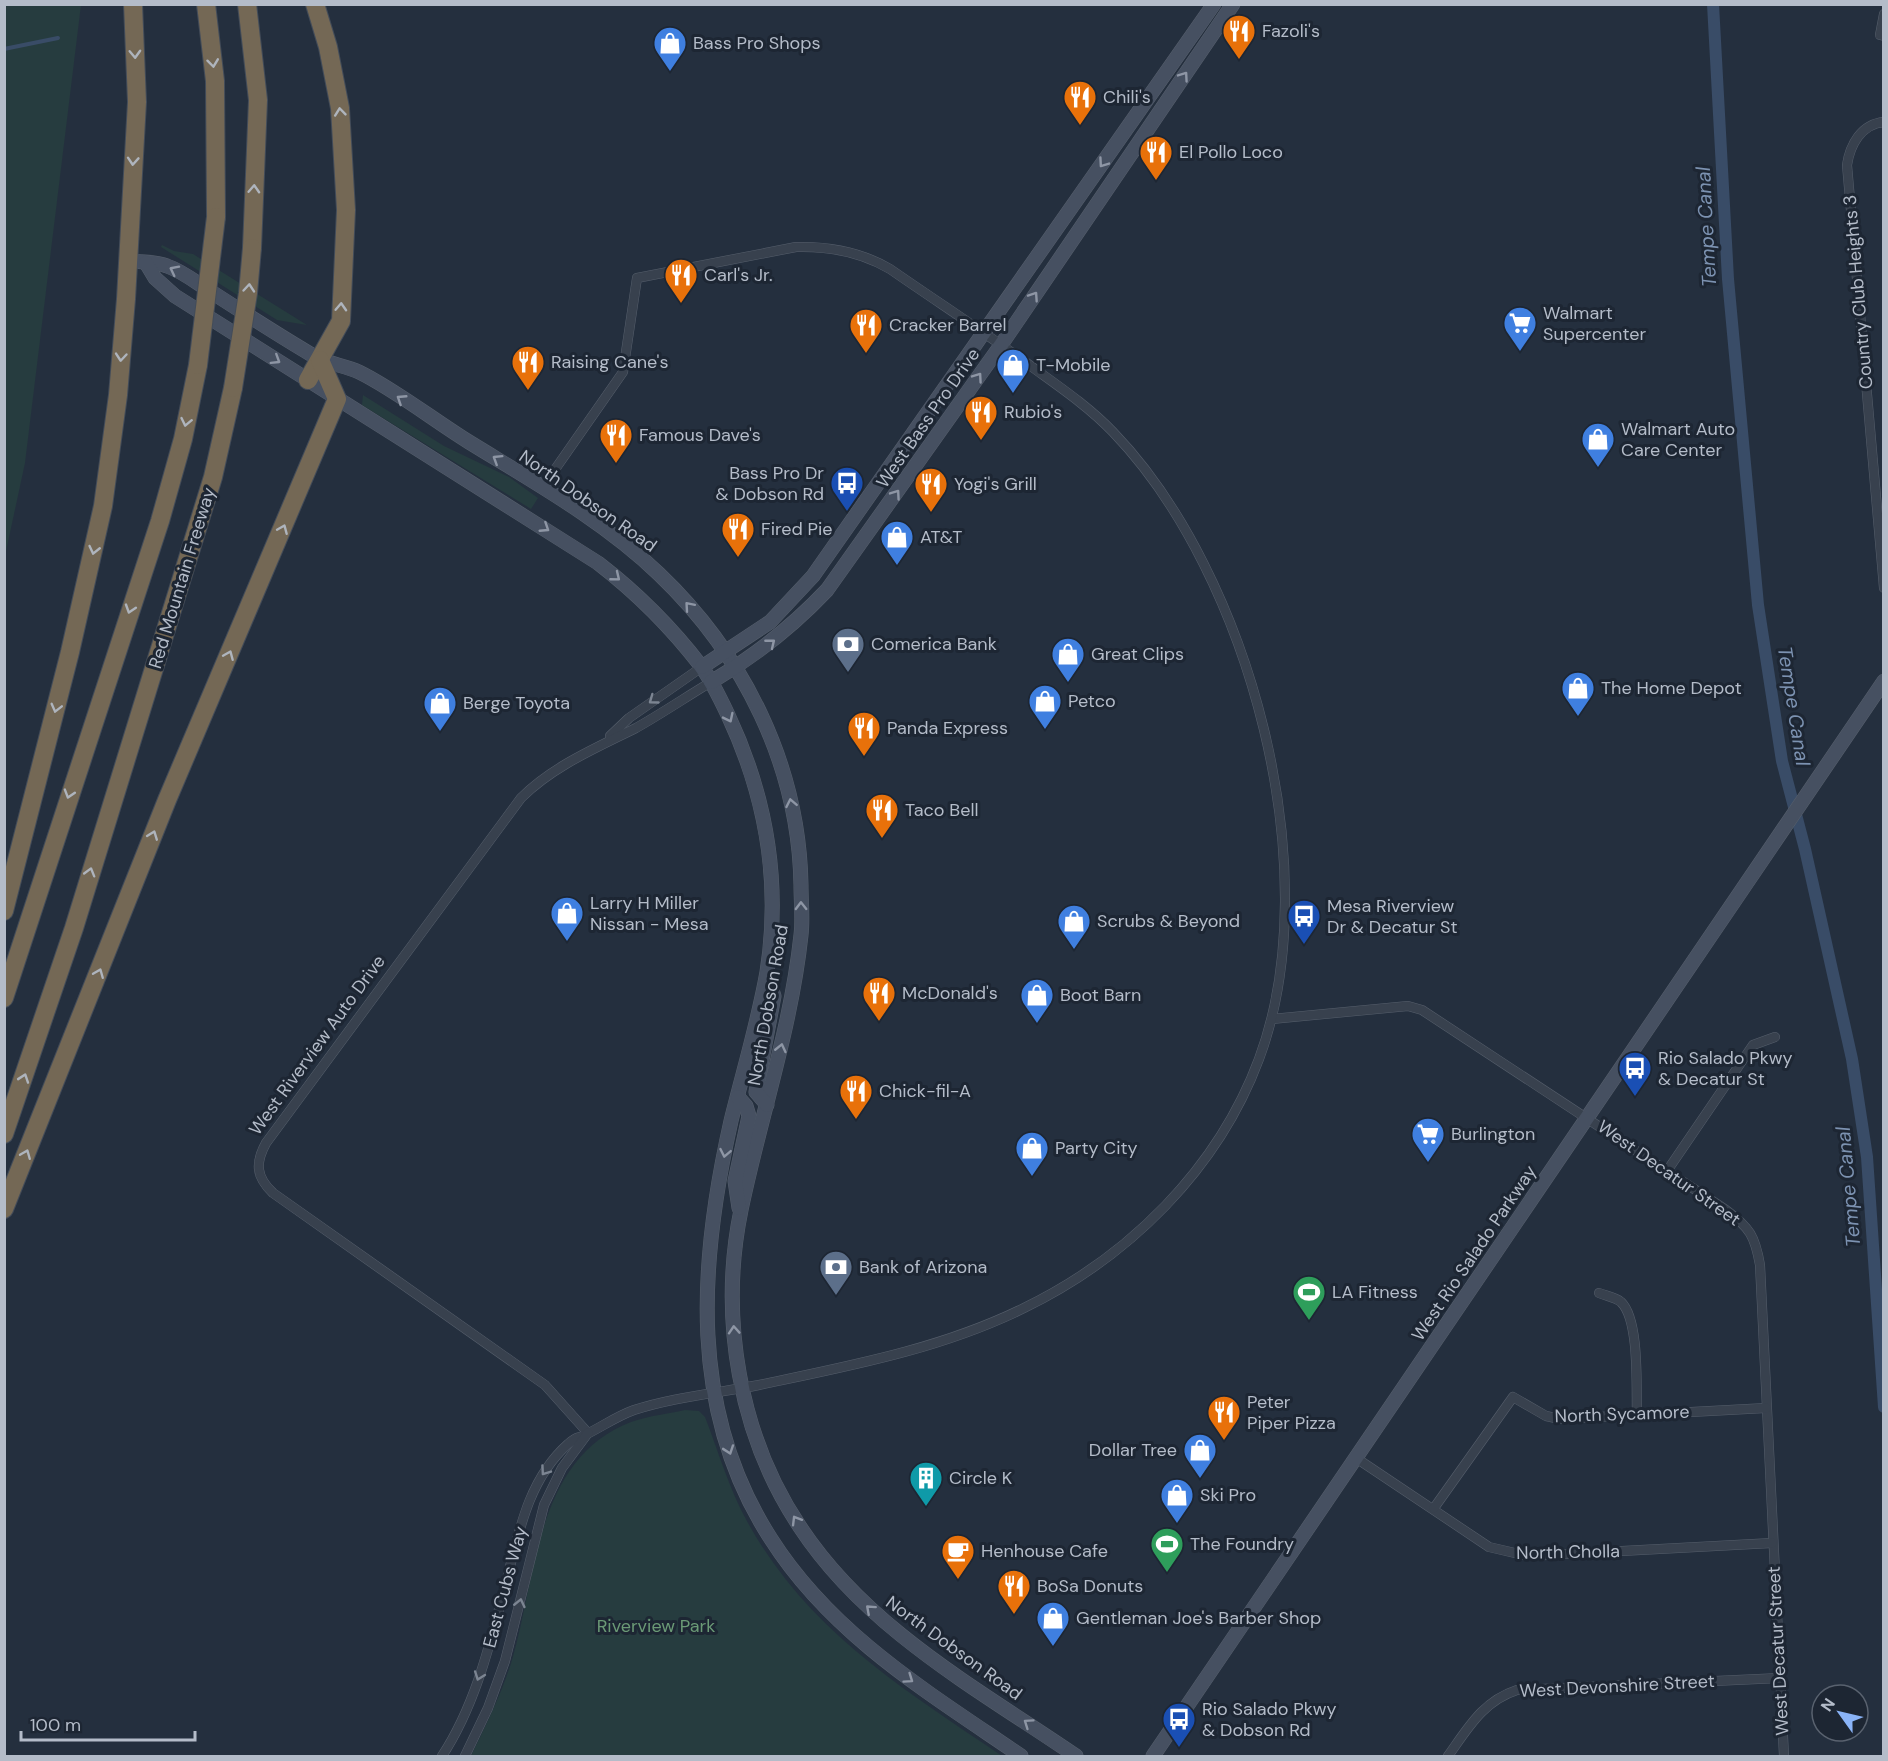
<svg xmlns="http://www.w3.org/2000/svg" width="1888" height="1761" viewBox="0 0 1888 1761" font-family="'DM Sans',sans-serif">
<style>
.green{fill:#263c3f}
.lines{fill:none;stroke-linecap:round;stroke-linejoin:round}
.stream{stroke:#394c67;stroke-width:4}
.canal{stroke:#394c67;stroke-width:12}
.street-casing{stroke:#565f6c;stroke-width:10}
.secondary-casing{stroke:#565f6c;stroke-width:15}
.highway-casing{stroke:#434c59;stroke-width:20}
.street{stroke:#38414e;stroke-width:9}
.secondary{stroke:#465061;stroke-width:14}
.highway{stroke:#746855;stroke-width:18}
.highway-bridge-casing{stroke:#434c59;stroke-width:20;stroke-linecap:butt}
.highway-bridge{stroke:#746855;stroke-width:18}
.oneway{stroke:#aeb4bd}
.oneway2{stroke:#8e96a5}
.oneway3{stroke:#7c8592}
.labels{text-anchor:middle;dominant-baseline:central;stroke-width:6;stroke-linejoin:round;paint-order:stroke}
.poi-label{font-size:18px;fill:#b4bcc9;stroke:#1d2633;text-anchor:start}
.street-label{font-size:18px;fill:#b4bcc9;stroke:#1d2633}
.park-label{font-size:18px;fill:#6b9a76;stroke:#1d2633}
.water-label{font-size:20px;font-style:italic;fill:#7c92b1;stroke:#1d2633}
</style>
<rect width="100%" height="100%" fill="#242f3e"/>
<!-- green -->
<g class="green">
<path d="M5,4L81,5L25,463L5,556Z"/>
<path d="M162,245L174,251L193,254L307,325L277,320L161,247Z"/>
<path d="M363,395L444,446L509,477L538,498L531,509L362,405Z"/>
<path d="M685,1410L699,1411L705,1417C719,1453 729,1489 748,1523C808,1631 903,1689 1002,1756H471C486,1725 502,1693 512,1660C537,1576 535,1459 631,1422C648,1416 667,1414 685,1410Z"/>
</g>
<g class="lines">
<!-- stream -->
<path class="stream" d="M4,49L58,38"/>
<!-- canal -->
<path class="canal" d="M1713,4L1728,279L1758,605L1782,761L1805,849L1852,1059L1867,1157L1884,1407"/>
<defs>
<g id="street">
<path d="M1884,14L1880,35L1884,36"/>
<path d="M1884,122C1861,124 1850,145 1847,165L1884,588"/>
<path d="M610,736L629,718L702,667"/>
<path d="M1272,1019L1408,1006L1422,1010L1726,1210C1750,1228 1755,1236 1760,1265L1784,1756"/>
<path d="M1667,1171L1753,1045L1775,1037"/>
<path d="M1599,1293C1606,1296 1615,1297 1621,1302C1640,1320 1636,1389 1637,1416"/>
<path d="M588,1433L545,1385L273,1193C256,1177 255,1163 266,1143L521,798C553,766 596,748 636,728C661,714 686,697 711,682"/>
<path d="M1356,1458L1489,1547L1528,1556L1772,1543"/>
<path d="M1434,1508L1513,1397L1546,1416L1560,1419L1766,1408"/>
<path d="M442,1756C473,1709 488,1652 502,1598C517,1544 524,1483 568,1444C580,1434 573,1441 587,1434C603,1426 617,1416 634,1410C674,1397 718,1393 759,1385C849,1366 941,1349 1024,1308C1129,1257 1218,1169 1259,1059C1329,871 1250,574 1113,432C1091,409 1064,390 1039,372C990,336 939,303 890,269C861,252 830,246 796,247L637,278L623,372L542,488"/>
<path d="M465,1756L488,1708L505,1661L544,1505L562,1468L588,1433"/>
<path d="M1448,1756C1468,1728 1483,1701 1517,1690L1780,1678"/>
</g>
<g id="secondary">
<path d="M128,260C141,263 155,261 167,266C182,271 197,283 210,291C244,313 278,335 312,355C327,364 344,365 359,372C394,389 435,421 469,442C534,482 604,521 659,574C744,655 799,766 801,885C801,902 803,919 801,935C791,1029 760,1118 741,1210C719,1317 739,1436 800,1527C867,1629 978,1689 1076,1756"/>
<path d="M146,263L155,278L175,296L598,563C637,593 671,627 701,666C712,681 720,698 728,715C766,796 781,883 767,972C758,1023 743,1072 731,1121C699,1263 688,1411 771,1539C832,1635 929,1693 1021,1756"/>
<path d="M702,667L770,622L813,576L1214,4"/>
<path d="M711,682C755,656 792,627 827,590L1001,345L1233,4"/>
<path d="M767,975L774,996L756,1092L767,1105"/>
<path d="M738,1097L746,1106L749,1116L735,1181L739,1208"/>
<path d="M1153,1756L1884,681"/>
</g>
<g id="highway">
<path d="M206,4L215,81L216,217"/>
<path d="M247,4L258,100L252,248"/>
<path d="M308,380L341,321L346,210L340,108L328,47L315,4"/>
<path d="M4,911L70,652L103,506L118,395L126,299L137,102L133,4"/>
<path d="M4,998L160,521L183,439L198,365"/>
<path d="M4,1134L74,928L213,477L233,388"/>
<path d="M4,1209L167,800L337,399L320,360"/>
</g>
</defs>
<!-- street casing -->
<use href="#street" class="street-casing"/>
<!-- secondary casing -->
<use href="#secondary" class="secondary-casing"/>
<!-- highway casing -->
<use href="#highway" class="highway-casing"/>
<!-- street -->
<use href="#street" class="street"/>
<!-- secondary -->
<use href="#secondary" class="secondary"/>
<!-- highway -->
<use href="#highway" class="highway"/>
<defs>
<g id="highway-bridge">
<path d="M198,365L216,217"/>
<path d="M233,388L248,293L252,248"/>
</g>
</defs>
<!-- highway-bridge casing -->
<use href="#highway-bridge" class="highway-bridge-casing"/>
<!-- highway-bridge -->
<use href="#highway-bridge" class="highway-bridge"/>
</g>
<!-- one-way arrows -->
<defs><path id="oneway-chevron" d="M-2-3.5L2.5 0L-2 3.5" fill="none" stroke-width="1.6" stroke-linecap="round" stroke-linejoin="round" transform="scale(1.5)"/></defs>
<g class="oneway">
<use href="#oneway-chevron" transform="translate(135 54) rotate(88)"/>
<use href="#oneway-chevron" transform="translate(213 63) rotate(83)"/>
<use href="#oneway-chevron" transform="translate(340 112) rotate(-96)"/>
<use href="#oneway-chevron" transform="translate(133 161) rotate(94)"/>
<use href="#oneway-chevron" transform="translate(254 189) rotate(-87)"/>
<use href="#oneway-chevron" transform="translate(249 288) rotate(-85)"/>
<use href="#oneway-chevron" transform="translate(341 307) rotate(-87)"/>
<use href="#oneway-chevron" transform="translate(121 357) rotate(95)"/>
<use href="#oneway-chevron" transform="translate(186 422) rotate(102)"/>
<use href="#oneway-chevron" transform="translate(283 529) rotate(-67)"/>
<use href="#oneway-chevron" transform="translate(94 550) rotate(103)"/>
<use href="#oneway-chevron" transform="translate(130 609) rotate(108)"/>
<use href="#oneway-chevron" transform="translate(229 655) rotate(-67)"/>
<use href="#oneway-chevron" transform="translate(56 708) rotate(104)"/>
<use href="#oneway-chevron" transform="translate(69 794) rotate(107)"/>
<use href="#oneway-chevron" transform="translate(153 835) rotate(-69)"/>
<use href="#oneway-chevron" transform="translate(90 872) rotate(-74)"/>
<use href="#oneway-chevron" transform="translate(99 973) rotate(-68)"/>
<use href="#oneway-chevron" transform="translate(24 1078) rotate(-71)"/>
<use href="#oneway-chevron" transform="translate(26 1154) rotate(-68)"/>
</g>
<g class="oneway2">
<use href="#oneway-chevron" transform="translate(1184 76) rotate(-55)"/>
<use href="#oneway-chevron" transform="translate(1103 163) rotate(125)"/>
<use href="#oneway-chevron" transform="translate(174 270) rotate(-153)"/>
<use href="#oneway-chevron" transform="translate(1034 296) rotate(-56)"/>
<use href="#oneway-chevron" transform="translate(276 360) rotate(32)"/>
<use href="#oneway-chevron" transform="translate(978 377) rotate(-55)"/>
<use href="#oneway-chevron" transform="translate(401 399) rotate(-147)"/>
<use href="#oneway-chevron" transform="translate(497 459) rotate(-148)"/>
<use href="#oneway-chevron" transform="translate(896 494) rotate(-55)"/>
<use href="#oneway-chevron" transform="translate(545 528) rotate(33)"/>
<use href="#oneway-chevron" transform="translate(616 577) rotate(39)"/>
<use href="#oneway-chevron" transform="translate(689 606) rotate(-131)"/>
<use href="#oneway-chevron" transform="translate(771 643) rotate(-39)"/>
<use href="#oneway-chevron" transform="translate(729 718) rotate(64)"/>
<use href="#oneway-chevron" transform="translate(791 803) rotate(-101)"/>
<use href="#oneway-chevron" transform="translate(801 906) rotate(-91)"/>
<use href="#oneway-chevron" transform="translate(781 1048) rotate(-77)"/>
<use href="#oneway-chevron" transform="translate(725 1153) rotate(101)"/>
<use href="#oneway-chevron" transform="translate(734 1330) rotate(-94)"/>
<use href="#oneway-chevron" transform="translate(729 1450) rotate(71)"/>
<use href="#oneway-chevron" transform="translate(796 1520) rotate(-121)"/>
<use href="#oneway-chevron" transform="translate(870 1609) rotate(-138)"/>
<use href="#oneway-chevron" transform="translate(909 1679) rotate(35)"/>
<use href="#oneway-chevron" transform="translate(1028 1723) rotate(-145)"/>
</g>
<g class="oneway3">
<use href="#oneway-chevron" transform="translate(653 700) rotate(144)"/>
<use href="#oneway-chevron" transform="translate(545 1471) rotate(125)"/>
<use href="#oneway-chevron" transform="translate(520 1603) rotate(-77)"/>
<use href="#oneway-chevron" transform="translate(479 1676) rotate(110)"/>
</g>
<!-- icons -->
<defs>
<symbol id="restaurant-pin" viewBox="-11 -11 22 30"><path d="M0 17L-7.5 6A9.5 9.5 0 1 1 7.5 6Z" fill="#e8710a" stroke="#1d2633"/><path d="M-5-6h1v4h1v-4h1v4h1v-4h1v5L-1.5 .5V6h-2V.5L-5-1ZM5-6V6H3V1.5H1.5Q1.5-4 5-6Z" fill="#fff"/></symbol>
<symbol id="shop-pin" viewBox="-11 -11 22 30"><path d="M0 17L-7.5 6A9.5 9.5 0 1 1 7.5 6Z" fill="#3f7fe0" stroke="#1d2633"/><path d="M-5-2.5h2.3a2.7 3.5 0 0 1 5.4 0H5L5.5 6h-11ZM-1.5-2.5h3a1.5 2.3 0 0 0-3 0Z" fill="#fff"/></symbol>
<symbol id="supermarket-pin" viewBox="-11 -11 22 30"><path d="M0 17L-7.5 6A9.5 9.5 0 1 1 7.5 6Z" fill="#3f7fe0" stroke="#1d2633"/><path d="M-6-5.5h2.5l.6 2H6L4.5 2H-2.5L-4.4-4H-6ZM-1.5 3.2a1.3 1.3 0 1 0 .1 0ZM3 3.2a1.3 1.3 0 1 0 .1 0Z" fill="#fff"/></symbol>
<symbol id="bus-pin" viewBox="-11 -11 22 30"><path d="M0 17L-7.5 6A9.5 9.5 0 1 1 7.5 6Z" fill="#1a4fb4" stroke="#1d2633"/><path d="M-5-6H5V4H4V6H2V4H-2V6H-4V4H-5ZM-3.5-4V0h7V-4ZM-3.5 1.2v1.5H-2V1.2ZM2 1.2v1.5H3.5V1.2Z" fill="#fff"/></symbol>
<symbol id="bank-pin" viewBox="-11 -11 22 30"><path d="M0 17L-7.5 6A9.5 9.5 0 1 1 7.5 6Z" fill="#5c6f8a" stroke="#1d2633"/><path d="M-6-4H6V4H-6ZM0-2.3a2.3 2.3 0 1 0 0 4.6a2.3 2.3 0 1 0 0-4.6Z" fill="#fff"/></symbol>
<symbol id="stadium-pin" viewBox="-11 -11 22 30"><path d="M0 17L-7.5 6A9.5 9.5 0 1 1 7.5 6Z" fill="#2e9e5b" stroke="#1d2633"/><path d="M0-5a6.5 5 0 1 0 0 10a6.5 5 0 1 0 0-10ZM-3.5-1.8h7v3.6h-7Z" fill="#fff"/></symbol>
<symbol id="building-pin" viewBox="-11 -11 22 30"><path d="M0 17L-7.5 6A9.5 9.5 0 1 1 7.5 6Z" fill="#0f9aa8" stroke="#1d2633"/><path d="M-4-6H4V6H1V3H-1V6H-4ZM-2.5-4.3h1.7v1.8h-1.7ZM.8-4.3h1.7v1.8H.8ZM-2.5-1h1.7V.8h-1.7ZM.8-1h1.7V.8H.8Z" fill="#fff"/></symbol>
<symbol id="cafe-pin" viewBox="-11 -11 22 30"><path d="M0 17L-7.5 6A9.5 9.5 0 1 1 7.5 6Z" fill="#e8710a" stroke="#1d2633"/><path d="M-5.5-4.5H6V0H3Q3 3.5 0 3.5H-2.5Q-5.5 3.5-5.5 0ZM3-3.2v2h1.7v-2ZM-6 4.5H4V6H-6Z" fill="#fff"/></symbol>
</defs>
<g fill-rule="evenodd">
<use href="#restaurant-pin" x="1220" y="12" width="38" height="52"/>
<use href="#shop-pin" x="651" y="24" width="38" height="52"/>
<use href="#restaurant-pin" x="1061" y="78" width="38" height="52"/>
<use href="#restaurant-pin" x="1137" y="133" width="38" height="52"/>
<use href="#restaurant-pin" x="662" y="256" width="38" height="52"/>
<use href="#supermarket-pin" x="1501" y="304" width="38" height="52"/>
<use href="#restaurant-pin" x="847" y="306" width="38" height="52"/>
<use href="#restaurant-pin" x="509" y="343" width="38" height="52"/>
<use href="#shop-pin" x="994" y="346" width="38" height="52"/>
<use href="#restaurant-pin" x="962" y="393" width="38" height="52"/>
<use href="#restaurant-pin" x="597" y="416" width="38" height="52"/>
<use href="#shop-pin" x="1579" y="420" width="38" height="52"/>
<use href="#bus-pin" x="828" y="464" width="38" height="52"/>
<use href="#restaurant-pin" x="912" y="465" width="38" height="52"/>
<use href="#restaurant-pin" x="719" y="510" width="38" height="52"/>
<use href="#shop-pin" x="878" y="518" width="38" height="52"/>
<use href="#bank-pin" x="829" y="625" width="38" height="52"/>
<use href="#shop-pin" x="1049" y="635" width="38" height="52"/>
<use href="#shop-pin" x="1559" y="669" width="38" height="52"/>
<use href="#shop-pin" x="1026" y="682" width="38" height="52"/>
<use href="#shop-pin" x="421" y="684" width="38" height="52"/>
<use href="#restaurant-pin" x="845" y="709" width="38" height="52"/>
<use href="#restaurant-pin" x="863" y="791" width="38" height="52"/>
<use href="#shop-pin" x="548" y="894" width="38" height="52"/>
<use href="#bus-pin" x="1285" y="897" width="38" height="52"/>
<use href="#shop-pin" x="1055" y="902" width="38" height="52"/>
<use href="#restaurant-pin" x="860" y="974" width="38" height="52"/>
<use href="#shop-pin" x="1018" y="976" width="38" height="52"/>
<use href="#bus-pin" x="1616" y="1049" width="38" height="52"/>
<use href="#restaurant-pin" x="837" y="1072" width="38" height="52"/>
<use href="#supermarket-pin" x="1409" y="1115" width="38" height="52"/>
<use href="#shop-pin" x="1013" y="1129" width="38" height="52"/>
<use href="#bank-pin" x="817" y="1248" width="38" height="52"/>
<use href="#stadium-pin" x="1290" y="1273" width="38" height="52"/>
<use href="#restaurant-pin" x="1205" y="1393" width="38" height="52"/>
<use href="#shop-pin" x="1181" y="1431" width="38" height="52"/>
<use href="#building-pin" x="907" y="1459" width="38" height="52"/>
<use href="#shop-pin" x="1158" y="1476" width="38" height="52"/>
<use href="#stadium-pin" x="1148" y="1525" width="38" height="52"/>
<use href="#cafe-pin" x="939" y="1532" width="38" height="52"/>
<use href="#restaurant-pin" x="995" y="1567" width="38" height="52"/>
<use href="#shop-pin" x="1034" y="1599" width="38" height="52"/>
<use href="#bus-pin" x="1160" y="1700" width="38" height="52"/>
</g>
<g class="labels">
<!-- poi labels -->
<g class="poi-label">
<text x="1262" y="31">Fazoli's</text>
<text x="693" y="43">Bass Pro Shops</text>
<text x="1103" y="97">Chili's</text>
<text x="1179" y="152">El Pollo Loco</text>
<text x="704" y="275">Carl's Jr.</text>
<text x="1543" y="313">Walmart<tspan x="1543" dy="21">Supercenter</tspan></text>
<text x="889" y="325">Cracker Barrel</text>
<text x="551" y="362">Raising Cane's</text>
<text x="1036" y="365">T-Mobile</text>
<text x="1004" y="412">Rubio's</text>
<text x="1621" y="429">Walmart Auto<tspan x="1621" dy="21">Care Center</tspan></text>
<text x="639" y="435">Famous Dave's</text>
<text x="824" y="473" text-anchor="end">Bass Pro Dr<tspan x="824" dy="21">&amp; Dobson Rd</tspan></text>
<text x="954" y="484">Yogi's Grill</text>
<text x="761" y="529">Fired Pie</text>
<text x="920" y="537">AT&amp;T</text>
<text x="871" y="644">Comerica Bank</text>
<text x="1091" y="654">Great Clips</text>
<text x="1601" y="688">The Home Depot</text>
<text x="1068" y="701">Petco</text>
<text x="463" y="703">Berge Toyota</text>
<text x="887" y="728">Panda Express</text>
<text x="905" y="810">Taco Bell</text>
<text x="590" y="903">Larry H Miller<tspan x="590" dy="21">Nissan - Mesa</tspan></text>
<text x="1327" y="906">Mesa Riverview<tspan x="1327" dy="21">Dr &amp; Decatur St</tspan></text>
<text x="1097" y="921">Scrubs &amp; Beyond</text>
<text x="902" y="993">McDonald's</text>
<text x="1060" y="995">Boot Barn</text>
<text x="1658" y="1058">Rio Salado Pkwy<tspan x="1658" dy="21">&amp; Decatur St</tspan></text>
<text x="879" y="1091">Chick-fil-A</text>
<text x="1451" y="1134">Burlington</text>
<text x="1055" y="1148">Party City</text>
<text x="859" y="1267">Bank of Arizona</text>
<text x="1332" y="1292">LA Fitness</text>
<text x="1247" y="1402">Peter<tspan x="1247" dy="21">Piper Pizza</tspan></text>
<text x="1177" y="1450" text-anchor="end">Dollar Tree</text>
<text x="949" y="1478">Circle K</text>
<text x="1200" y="1495">Ski Pro</text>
<text x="1190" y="1544">The Foundry</text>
<text x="981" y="1551">Henhouse Cafe</text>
<text x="1037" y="1586">BoSa Donuts</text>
<text x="1076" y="1618">Gentleman Joe's Barber Shop</text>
<text x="1202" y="1709">Rio Salado Pkwy<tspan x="1202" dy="21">&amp; Dobson Rd</tspan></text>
</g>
<!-- street labels -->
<g class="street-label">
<text transform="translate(1858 292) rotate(-95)">Country Club Heights 3</text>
<text transform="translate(928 418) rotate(-55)">West Bass Pro Drive</text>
<text transform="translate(588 501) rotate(35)">North Dobson Road</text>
<text transform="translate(182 578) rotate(-73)">Red Mountain Freeway</text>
<text transform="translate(768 1005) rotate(-80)">North Dobson Road</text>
<text transform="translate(317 1045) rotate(-54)">West Riverview Auto Drive</text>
<text transform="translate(1669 1173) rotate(35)">West Decatur Street</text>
<text transform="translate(1474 1253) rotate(-56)">West Rio Salado Parkway</text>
<text transform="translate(1622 1414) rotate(-2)">North Sycamore</text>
<text transform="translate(1568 1552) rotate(-1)">North Cholla</text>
<text transform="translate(505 1587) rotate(-75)">East Cubs Way</text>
<text transform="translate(954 1648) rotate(36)">North Dobson Road</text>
<text transform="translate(1778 1651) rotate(-93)">West Decatur Street</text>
<text transform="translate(1617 1686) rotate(-3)">West Devonshire Street</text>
</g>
<!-- park labels -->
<g class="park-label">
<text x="656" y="1626">Riverview Park</text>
</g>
<!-- water labels -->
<g class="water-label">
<text transform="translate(1706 227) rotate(-93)">Tempe Canal</text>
<text transform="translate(1794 706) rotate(81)">Tempe Canal</text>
<text transform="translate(1848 1187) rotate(-95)">Tempe Canal</text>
</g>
</g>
<!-- border -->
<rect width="1888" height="1761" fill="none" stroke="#b4bcc9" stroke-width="12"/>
<!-- north arrow -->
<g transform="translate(1840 1713) rotate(304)"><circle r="28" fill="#1d2633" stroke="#59626f" stroke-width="1.5"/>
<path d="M0-4.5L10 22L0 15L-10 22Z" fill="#8ab4f8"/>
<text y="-9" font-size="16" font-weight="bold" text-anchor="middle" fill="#b4bcc9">N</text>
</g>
<!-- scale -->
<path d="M21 1731v9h174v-9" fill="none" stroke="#b4bcc9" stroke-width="3"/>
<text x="30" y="1731" font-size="18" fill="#b4bcc9" stroke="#1d2633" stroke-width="4.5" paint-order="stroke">100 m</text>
</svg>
